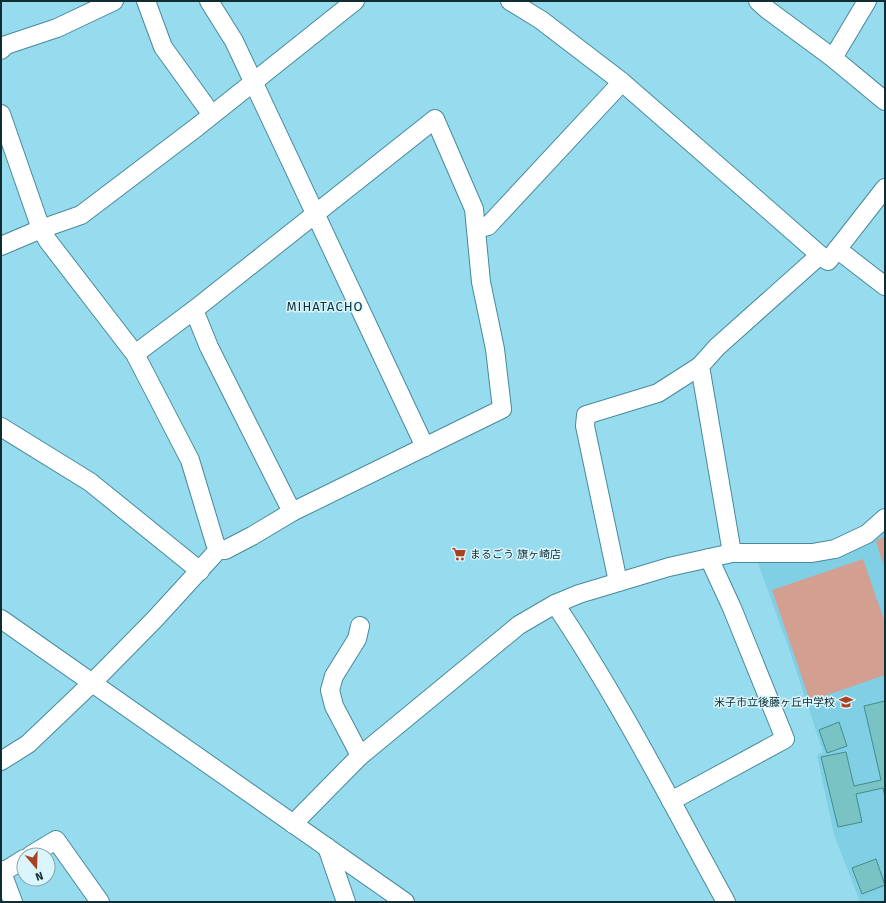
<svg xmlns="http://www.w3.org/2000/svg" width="886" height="903" viewBox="0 0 886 903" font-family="'Fira Sans','Noto Sans JP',sans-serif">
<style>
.built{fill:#81cfe4}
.green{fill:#d39f90}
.building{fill:#79c3c4;stroke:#428c8d}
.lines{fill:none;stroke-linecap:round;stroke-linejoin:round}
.street-casing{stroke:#478a9c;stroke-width:20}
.street{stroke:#fff;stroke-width:18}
.labels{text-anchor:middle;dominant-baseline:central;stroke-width:3;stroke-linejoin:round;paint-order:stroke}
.poi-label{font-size:11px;fill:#102d34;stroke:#daf5fc;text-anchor:start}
.quarter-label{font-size:13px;letter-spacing:1px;fill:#0d323b;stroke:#daf5fc}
</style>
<rect width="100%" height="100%" fill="#97dbee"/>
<!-- built -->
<path class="built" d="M885,528V902H860L834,835L817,755L823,752L790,652L757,560H825L860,546Z"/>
<!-- green -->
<g class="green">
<path d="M885,536V570L876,541Z"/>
<path d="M863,559L885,623V675L810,701L772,590Z"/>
</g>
<!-- building -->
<g class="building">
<path d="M885,701V797L883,788L856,794L862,822L838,827L821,757L846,752L854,786L881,780L864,706Z"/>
<path d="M839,722L847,746L827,753L819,730Z"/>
<path d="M876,859L885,885L862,894L852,868Z"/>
</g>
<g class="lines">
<defs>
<g id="street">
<path d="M146,1L163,47L212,115"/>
<path d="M209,1L234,41L425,447"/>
<path d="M510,1L541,20L622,82L820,255L828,261L885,188"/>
<path d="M758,1L768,10L833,58L885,101"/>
<path d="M1,50L6,45L57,28L114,1"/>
<path d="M833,58L867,1"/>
<path d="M1,114L41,229L48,241L135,354L190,460L215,543L219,549L225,550L252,536L292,512L502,409L495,349L481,282L474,209L435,119L194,310L135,354"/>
<path d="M476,229L488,226L622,82"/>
<path d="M1,246L41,229L81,215L197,127L355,1"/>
<path d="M837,249L885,286"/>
<path d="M194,310L209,347L292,512"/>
<path d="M1,427L90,482L200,571"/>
<path d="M732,553L700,366L717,347L820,255"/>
<path d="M618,582L585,426L586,415L658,393L700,366"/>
<path d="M555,604C619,699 671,802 726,902"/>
<path d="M1,619L405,902"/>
<path d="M360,756L353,742L334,706L330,690L334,676L357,639L360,626"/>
<path d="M1,761L28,744L93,682L155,619L219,549"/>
<path d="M671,801L785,739L732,608L709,558"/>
<path d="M293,824L360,756L519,625L555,604L579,594L669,567L732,553H812L835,549L867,534L885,518"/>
<path d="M327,847L346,902"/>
<path d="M31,855L56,840L100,902"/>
<path d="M1,870L13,902"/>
<path d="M3,872L24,859"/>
</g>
</defs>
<!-- street casing -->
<use href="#street" class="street-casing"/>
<!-- street -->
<use href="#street" class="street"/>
</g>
<!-- icons -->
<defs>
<symbol id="supermarket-bare" viewBox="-9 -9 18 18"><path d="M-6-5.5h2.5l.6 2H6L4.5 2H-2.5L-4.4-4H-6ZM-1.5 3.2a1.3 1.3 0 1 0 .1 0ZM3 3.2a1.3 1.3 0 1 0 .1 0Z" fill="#aa4222" stroke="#daf5fc" stroke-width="2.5" paint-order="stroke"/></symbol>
<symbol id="school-bare" viewBox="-9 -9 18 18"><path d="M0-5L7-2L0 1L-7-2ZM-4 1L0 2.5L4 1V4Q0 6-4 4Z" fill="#aa4222" stroke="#daf5fc" stroke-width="2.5" paint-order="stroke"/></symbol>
</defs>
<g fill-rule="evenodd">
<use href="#supermarket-bare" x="449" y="544" width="20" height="20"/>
<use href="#school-bare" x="836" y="692" width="20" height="20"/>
</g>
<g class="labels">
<!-- poi labels -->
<g class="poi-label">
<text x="470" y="554">まるごう 旗ヶ崎店</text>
<text x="835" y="702" text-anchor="end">米子市立後藤ヶ丘中学校</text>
</g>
<!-- quarter labels -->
<g class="quarter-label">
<text x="325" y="306">MIHATACHO</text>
</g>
</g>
<!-- border -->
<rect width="886" height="903" fill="none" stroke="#102d34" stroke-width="4"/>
<!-- north arrow -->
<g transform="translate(36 867) rotate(161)"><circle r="19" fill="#daf5fc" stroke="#89a5ac"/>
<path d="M0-3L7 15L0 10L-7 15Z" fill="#aa4222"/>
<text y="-6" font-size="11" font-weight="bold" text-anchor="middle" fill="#102d34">N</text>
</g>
</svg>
